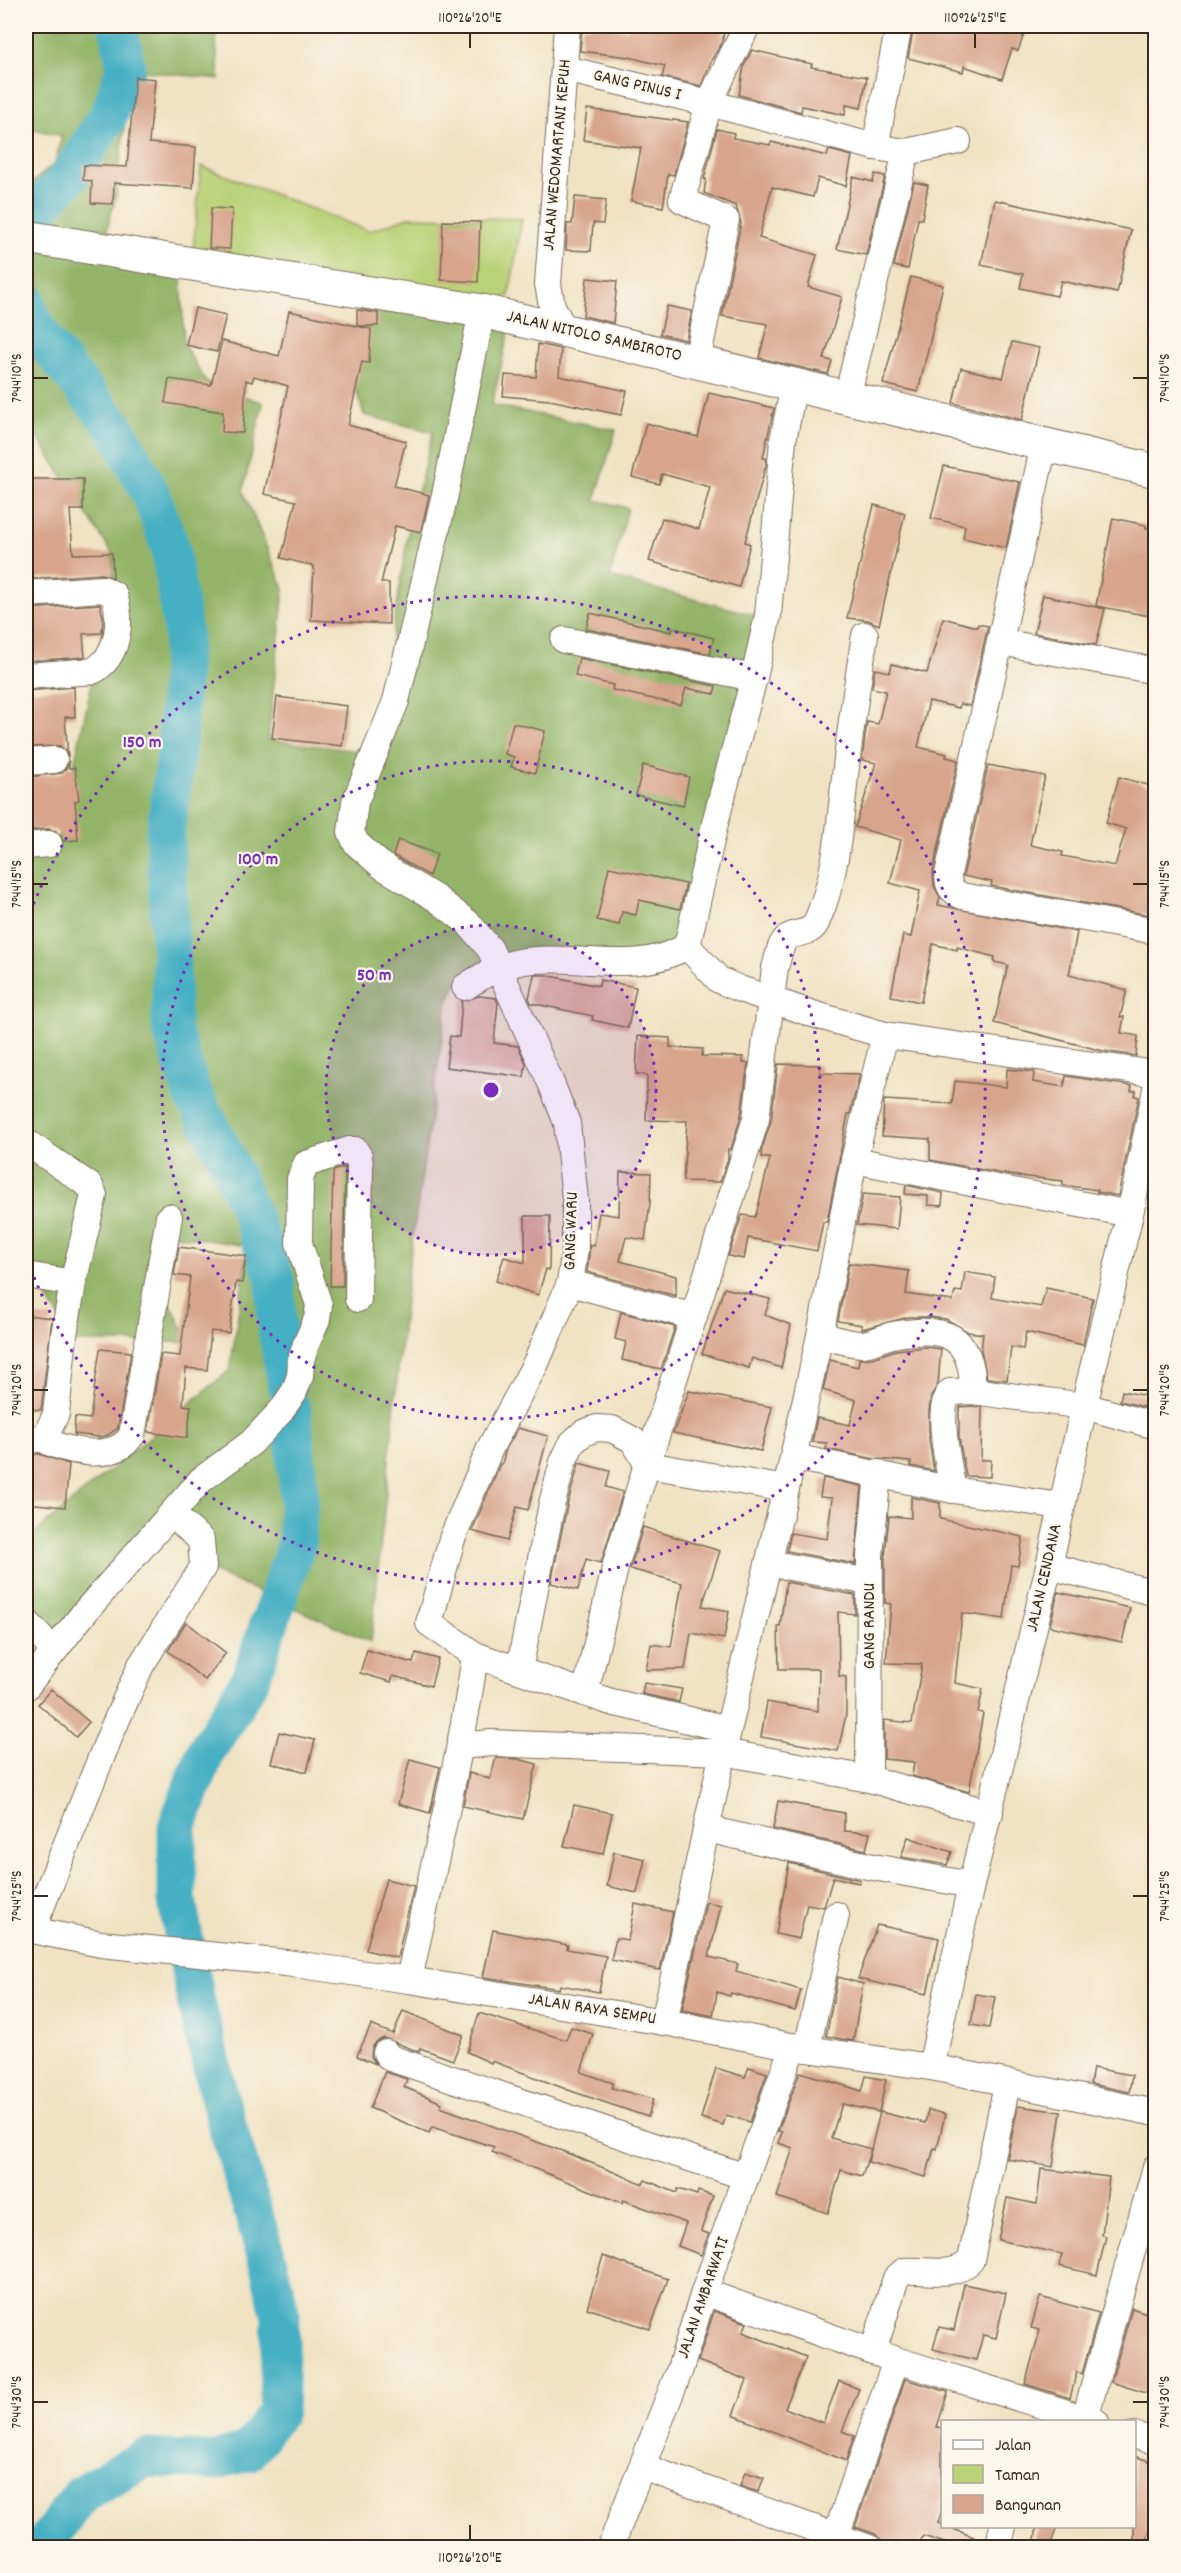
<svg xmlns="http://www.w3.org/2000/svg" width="1181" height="2573" viewBox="0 0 1181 2573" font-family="Dekko,sans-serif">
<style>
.green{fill:#bad277;stroke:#7a7e4a;stroke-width:1.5}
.forest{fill:#93b468;stroke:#676f43;stroke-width:1.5}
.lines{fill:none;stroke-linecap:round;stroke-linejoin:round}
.river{stroke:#44afc3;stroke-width:39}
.building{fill:#d8a48c}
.street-casing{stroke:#7a6a57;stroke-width:28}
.secondary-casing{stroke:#7a6a57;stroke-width:35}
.street{stroke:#fff;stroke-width:26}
.secondary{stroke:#fff;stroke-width:33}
.ticks{fill:none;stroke:#3b2a1e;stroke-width:2}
.ring{fill:none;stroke:#7b2cbf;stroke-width:3;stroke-dasharray:3 6}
.labels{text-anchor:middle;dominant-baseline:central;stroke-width:4.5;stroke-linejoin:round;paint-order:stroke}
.street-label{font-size:18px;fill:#3b2a1e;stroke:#fbf7ec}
.centre{fill:#7b2cbf;stroke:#fbf7ec;stroke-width:3}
.ring-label{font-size:18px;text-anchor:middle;font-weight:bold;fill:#7b2cbf;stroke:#fbf7ec;stroke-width:4.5;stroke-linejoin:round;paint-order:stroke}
.neatline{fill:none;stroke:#3b2a1e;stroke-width:2}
.ticks-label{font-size:15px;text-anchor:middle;fill:#3b2a1e}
</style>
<rect width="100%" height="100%" fill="#fbf7ec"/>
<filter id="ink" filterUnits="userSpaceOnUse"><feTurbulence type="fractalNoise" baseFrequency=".0167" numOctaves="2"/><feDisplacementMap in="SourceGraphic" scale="12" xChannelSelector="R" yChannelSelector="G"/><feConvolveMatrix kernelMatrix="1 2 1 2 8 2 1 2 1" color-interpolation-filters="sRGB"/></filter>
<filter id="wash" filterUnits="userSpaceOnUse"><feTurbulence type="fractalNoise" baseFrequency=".008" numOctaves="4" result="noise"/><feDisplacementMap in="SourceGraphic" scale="24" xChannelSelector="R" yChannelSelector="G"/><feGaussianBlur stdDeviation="1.35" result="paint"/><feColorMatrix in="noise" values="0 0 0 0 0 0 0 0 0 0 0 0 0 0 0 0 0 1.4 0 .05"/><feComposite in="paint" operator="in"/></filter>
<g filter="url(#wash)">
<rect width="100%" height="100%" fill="#f0e2c2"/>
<!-- green -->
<path class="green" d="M201,166L369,231L408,217L522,219L509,296L480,305L192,262Z"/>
<!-- forest -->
<path class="forest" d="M26,26H215L219,79L145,71L131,73L116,195L100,256L181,271L184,345L206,382L263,403L243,491L284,589L268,740L351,750L380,751L392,639L408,533L433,432L364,415L354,383L359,303L511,322L492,405L616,430L595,500L628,508L610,577L762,617L687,946L648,980L504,961L456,984L447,1004L408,1270L371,1642L205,1568L169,1508L51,1645L26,1620V1540L230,1370L248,1246L157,1232L149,1259L189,1342H75L26,1264V843L58,838L114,583L112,553L26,420V188L55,163L62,136L26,127Z"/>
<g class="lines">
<!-- river -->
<g class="river">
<path d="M26,243L39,208L70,175L109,115L126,67L118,26"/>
<path d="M26,300L27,310L44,341L116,429L151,494L170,547L183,634L176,756L165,836L171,957V1028L192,1093L225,1155L250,1211L275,1279L277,1329L287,1385"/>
<path d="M42,2548L81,2494L145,2458L212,2461L248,2452L278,2412L281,2317L268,2262L222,2108L196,2001L177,1901V1827L206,1752L250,1680L296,1545L299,1495L292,1411"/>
</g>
</g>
<g id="blocks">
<!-- building -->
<g class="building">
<path d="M914,26H932L948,30L950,26H1027L1018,51L1012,49L1002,79L964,66L963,72L908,58Z"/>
<path d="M582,27L595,26L628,30L629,26H725L722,43L712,59L701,86L662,77L665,66L629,57L580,51Z"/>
<path d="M752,50L812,64L811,67L867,77L861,108L846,105L845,115L802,106L801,112L739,95L744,66Z"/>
<path d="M135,77L155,79L149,143L196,147L193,188L114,183L113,204L91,203L92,181L83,180L84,165L127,167Z"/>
<path d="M587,109L688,122L674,175L668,174L663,207L631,201L641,148L583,140Z"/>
<path d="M717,129L734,133L733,138L770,145L771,142L827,156L829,150L852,156L846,186L818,178L813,197L772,187L759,238L817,255L808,287L842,297L824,359L832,361L828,374L759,358L768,324L722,316L741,223L736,206L704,193L706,179H704Z"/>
<path d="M875,174L885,176L866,255L837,249L853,177L873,182Z"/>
<path d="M914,182L928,185L922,219H918L908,269L894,266Z"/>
<path d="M575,197L606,200L603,224L593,223L591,251L566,250L567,224H572Z"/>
<path d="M995,200L1131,230L1117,293L1061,281L1057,296L1020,288L1023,274L981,265Z"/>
<path d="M211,208L232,209L230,249L209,248Z"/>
<path d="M443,221L480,222L478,282L441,280Z"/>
<path d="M911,277L943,285L918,392L883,384Z"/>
<path d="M587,278L617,281L613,323L583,316Z"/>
<path d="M667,306L692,311L686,340L660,334Z"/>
<path d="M195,308L226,315L217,352L186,345Z"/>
<path d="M357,310L378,313V326H357L371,329L369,363L362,362L348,425L406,441L394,486L429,495L421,532L395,526L381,583H389V624L311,620L314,566L281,558L296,501L264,494L288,386L254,376L252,382L246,380L243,433L222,432L223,412L165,403L169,379L211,385L222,341L279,356L289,311L357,326Z"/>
<path d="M1012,342L1039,348L1022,420L953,403L961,368L1003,378Z"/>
<path d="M538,344L561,349L559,376L627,391L621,415L550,400L503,396L505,375L536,377Z"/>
<path d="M709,393L774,408L763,458H766V465L745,542L750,544L739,587L649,561L662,518L699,529L710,487L662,474L659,484L632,477L646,423L698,437Z"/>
<path d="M944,466L1020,482L1006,548L963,538L965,526L931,518Z"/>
<path d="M26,479H83V510H70L73,554L112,553L113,578L102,574L26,579Z"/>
<path d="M874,505L905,513L879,625L868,620L847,618Z"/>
<path d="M1113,518L1146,525V528L1155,529V617L1096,606Z"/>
<path d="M1043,595L1105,609L1096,645L1034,633Z"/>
<path d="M100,604L103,617L102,633L83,634L85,657L26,661V609Z"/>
<path d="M590,613L672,632L673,628L714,638L710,654L586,629Z"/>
<path d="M943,618L977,627L978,624L988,626L970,706L960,704L959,708L929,701L918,747L947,754L946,757L958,760L933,871L934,886L940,897L938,905L1077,932L1069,975L1127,990L1120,1017H1124L1121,1033L1138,1036L1136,1056L1103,1051L994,1023L1008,965L994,962L995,957L957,947V950L933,944L921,1002L891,996L903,935L911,937L920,891L890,883L901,840L855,827L876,763L862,760L865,736L867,722L878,724L886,691L872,688L875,669L890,672L892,664L927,673Z"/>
<path d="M579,658L716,686L714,694L686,688L681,705L612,690L613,685L575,676Z"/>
<path d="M74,687L75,717H65L68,757L66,751L60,746L26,747V691Z"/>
<path d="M277,697L347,706L342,746L272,738Z"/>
<path d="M513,723L545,731L535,773L511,767L514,757L505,754Z"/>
<path d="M69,761V768H75L79,800L75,801L78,840L63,841L56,831L48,829L26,831V777L62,773L67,767Z"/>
<path d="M643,765L689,777L683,806L636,795Z"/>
<path d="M988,765L1045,776L1030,845L1063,852L1062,856L1115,866L1126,829L1106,823L1119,777L1155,787V916L991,886L992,882L963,876Z"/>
<path d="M398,840L437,854L429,876L393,855Z"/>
<path d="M609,867L686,884L680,909L639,900L636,915L622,912L619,925L597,920Z"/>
<path d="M534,975H546L599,986L600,980L636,987L628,1028L592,1020L593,1016L531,1003L529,998Z"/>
<path d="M479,996L496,998L498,1003L494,1043L518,1046L526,1063L524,1077L446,1067L450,1036L459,1037L462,1001Z"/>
<path d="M638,1036L670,1038V1047L703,1049L702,1056L743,1057V1063H748L741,1116L731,1149H728V1159L720,1182L683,1181L687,1121L646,1120L647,1075L636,1074Z"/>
<path d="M778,1064L820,1065V1073L860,1074L850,1114H848L827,1222H823L817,1251L748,1238L744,1259L728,1256L742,1215L755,1217L757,1211L770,1158H762L761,1152L771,1121Z"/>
<path d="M1007,1069L1034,1072L1033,1082L1064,1087L1066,1076L1132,1086L1131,1091H1136L1135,1096L1139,1097L1118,1196L1097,1192L1098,1190L1063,1185V1181L1009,1175L930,1160V1139L882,1136L884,1100L952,1104L955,1081L1006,1087Z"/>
<path d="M345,1167L343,1286H330L333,1171Z"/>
<path d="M620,1172L651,1173L650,1203L645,1240L626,1237L620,1261L676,1276V1296L587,1272L590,1245L594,1246L599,1213L619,1216Z"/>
<path d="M906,1185L943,1193L942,1206L928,1205V1196L905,1194Z"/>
<path d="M863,1194L900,1197L897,1229L857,1225Z"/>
<path d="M525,1216H550L549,1270L546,1269L538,1295L496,1281L504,1257L525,1263Z"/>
<path d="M179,1247L246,1256L242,1283L236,1282L229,1333L211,1331L207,1370L186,1368L183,1405L191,1406L187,1438L148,1432L161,1354L180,1356L190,1277L174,1275Z"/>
<path d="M849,1263L909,1271L906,1294L953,1301L955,1291L962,1292L965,1272L995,1277L992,1298L1041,1307L1046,1288L1093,1298L1083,1345L1026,1332L1023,1349L1011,1347L1007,1380L987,1378L981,1351L983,1334L968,1332L946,1319L929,1317H909L862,1329V1325L838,1321Z"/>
<path d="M724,1288L770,1299L765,1315L791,1325L781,1368L752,1358L749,1368L702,1354Z"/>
<path d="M621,1312L675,1327L661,1369L622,1360L626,1342L615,1339Z"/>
<path d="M26,1315L52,1318L41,1410L26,1409Z"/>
<path d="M926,1347L941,1349L938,1384L931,1397L929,1411V1440L934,1471L911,1466V1462L875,1459L826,1449L827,1443L812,1442L817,1418L850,1425L856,1400L823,1390L830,1360L858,1367L859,1359L872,1358L896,1350Z"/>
<path d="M100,1349L131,1352L118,1428L108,1435L100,1437L74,1434L75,1417L90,1419Z"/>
<path d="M689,1391L772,1407L761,1451L673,1433Z"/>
<path d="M1122,1391L1146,1396L1144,1407L1120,1401Z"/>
<path d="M972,1406L982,1407L981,1460H991L990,1477L966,1476L959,1438V1413L960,1407Z"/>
<path d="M518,1428L548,1436L528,1510L517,1507L507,1541L472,1531L500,1464H502L506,1449Z"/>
<path d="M39,1454L69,1464L65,1507L26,1503V1456Z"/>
<path d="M579,1463L610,1471L606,1487L623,1492L601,1563L586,1559L578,1590L551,1583L567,1506Z"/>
<path d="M823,1478L862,1486L855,1564L787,1551L791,1533L827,1539L832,1498L820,1497Z"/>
<path d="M911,1497L940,1503V1519L1023,1537L1018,1566L1011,1565L1004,1619L962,1613L955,1683L983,1689L978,1712L983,1713L969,1792L912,1776L914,1762L884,1759V1720L912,1723L922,1664L886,1663L891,1604L885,1603V1557L889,1516L911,1518Z"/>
<path d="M643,1527L720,1551L702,1606L729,1611L724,1639L691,1633L685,1669L646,1670L651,1644L671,1647L682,1583L630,1569Z"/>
<path d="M786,1582L855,1595V1614L838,1612L839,1676L846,1677V1715L838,1751L761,1737L767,1702L818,1711L819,1669H779L778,1626H780Z"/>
<path d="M1058,1592L1130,1608L1122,1642L1050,1626Z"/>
<path d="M186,1622L226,1653L205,1680L168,1651Z"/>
<path d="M367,1650L413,1663L416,1653L438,1659L431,1686L393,1676L391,1682L360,1673Z"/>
<path d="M644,1683L682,1689L679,1702L642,1694Z"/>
<path d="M51,1689L89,1722L76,1737L38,1704Z"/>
<path d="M279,1732L315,1740L307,1772L271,1763Z"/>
<path d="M496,1758L518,1759L537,1764L523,1819L463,1806L469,1773L490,1779Z"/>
<path d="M410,1759L440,1767L430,1813L398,1804Z"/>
<path d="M778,1801L844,1813V1831L870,1833L866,1850L773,1829Z"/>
<path d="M574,1805L612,1813L603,1854L564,1846Z"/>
<path d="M908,1837L952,1852L947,1865L901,1857Z"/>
<path d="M614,1852L645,1859L637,1893L607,1886Z"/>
<path d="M789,1863L860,1880L859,1883L833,1877L824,1907L807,1904L799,1939L776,1934Z"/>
<path d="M386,1879L414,1886L397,1958L366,1950Z"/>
<path d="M706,1902L721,1905L709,1957L738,1964L736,1971L801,1990L795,2011L731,1993L730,1996L717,1992L713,2016L682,2010Z"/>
<path d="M635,1904L673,1912L660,1970L611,1960L616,1938L628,1940Z"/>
<path d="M877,1925L939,1938L927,1994L858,1979Z"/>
<path d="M493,1930L568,1945L567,1949L606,1956L599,1992L560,1985L559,1989L483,1977Z"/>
<path d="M838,1977L863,1984L853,2041L826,2036Z"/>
<path d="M976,1994L995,1997L989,2028L971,2025Z"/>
<path d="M403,2011L463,2035L453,2060L420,2048L419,2052L384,2038L376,2042L372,2048L371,2056L376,2064L357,2056L371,2025L393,2034Z"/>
<path d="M479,2013L566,2040L571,2027L593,2034L581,2072L613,2083L612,2088L653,2099L648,2117L571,2091L492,2061L491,2063L467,2052Z"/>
<path d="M749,2067L767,2073L750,2122L726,2115L723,2125L701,2118L716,2068L745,2077Z"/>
<path d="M1093,2068L1132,2075L1129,2092L1090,2084Z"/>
<path d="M385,2072L407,2079L404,2087L442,2103L440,2107L562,2151L643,2184L645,2180L677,2193L678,2189L697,2195L698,2191L713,2196L701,2231L709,2234L701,2255L678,2246L686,2223L623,2200L622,2203L492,2152L494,2147L432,2127L429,2133L370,2108Z"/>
<path d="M800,2072L862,2091L866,2076L886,2080L879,2112L842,2104L831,2138L871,2149L862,2176L841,2170L828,2213L777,2197L793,2148L778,2143L782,2132L778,2131Z"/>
<path d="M1018,2106L1061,2112L1053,2167L1007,2159Z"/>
<path d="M928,2110L945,2114L937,2149L934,2148L926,2177L868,2162L880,2112L925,2123Z"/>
<path d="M1041,2169L1109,2177L1102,2235L1106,2236L1097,2275L1059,2266L1062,2254L998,2240L1007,2198L1037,2204Z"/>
<path d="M603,2256L668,2279L650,2329L587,2308Z"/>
<path d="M964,2284L1006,2293L996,2338L983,2335L976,2360L933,2349L939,2327L954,2330Z"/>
<path d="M1040,2297L1099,2313L1082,2374L1077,2372L1070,2398L1025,2384L1040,2330L1031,2328Z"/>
<path d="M1132,2308L1155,2316V2396L1111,2382Z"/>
<path d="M714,2311L747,2323L743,2332L806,2357L785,2408L823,2423L839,2381L859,2389L842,2431L854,2436L846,2461L733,2415L747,2380L698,2361Z"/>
<path d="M905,2379L948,2392L937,2427L942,2428V2510L938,2523L984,2541L983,2547H957L923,2536L918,2547H898L883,2543L875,2534L855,2527Z"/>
<path d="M1134,2456L1155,2463V2512L1145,2547H1134Z"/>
<path d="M745,2472L764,2478L758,2492L740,2486Z"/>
<path d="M1037,2526H1057L1050,2547H1034Z"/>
</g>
</g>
</g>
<g filter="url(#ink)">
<use href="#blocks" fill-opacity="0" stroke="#7a6a57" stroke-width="1.5"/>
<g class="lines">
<defs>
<g id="street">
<path d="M565,69L709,103L875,147L906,152L958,141"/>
<path d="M875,147L899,26"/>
<path d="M482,311L446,490L410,643L396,701L355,802L351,832L356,843L382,866L437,899L468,923L490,949L551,1083L567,1123L575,1199V1249L570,1283L563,1300L536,1363L491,1446L452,1539L429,1623L475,1655L611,1702L728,1729"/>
<path d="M564,330L552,306L548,284L567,26"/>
<path d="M697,361L726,220L682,200L709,103L747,26"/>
<path d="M794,385L783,440L768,615L754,678L716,819L687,946L719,980L740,989L816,1015L885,1035L1156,1074"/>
<path d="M847,398L906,152"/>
<path d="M1044,445L948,874C948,886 951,891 962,896L1156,931"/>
<path d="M26,594L103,589L114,595C123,621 118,657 93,671L26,676"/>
<path d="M564,640L754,678"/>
<path d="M1001,642L1156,671"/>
<path d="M26,762L54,760"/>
<path d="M26,846L49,844"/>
<path d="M465,987C482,976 498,966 519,962C573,952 636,977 687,946"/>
<path d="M26,1142L90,1186L94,1195L73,1283"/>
<path d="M854,1160L1130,1214"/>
<path d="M26,1275L73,1283L64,1335L56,1414L47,1433L40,1438L26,1441"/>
<path d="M570,1283L694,1317"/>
<path d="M820,1335C833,1338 848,1344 861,1344C872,1344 882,1337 893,1335C944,1325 973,1334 973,1391"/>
<path d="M40,1438C65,1451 114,1464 132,1435L169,1217"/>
<path d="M793,1457L953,1490L1061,1506"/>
<path d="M953,1490C949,1468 935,1409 950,1392L973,1391L1084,1406L1156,1426"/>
<path d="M769,1563L869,1582"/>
<path d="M1049,1566L1156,1593"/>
<path d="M26,1621L54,1651"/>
<path d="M519,1670L552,1503L563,1462L572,1443L583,1433L597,1428L612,1429L633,1440L648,1465L786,1489"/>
<path d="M26,1687L84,1613L201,1480L251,1443L281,1411L294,1392L300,1376L301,1360L306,1344L317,1319L319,1305L299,1243L300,1179L306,1164L349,1150H355L359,1156L360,1167L358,1299"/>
<path d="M585,1693L617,1560L756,1119L775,968C778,959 779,945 787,938C797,930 811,936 817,921C838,872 840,819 846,767C851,723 858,679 865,635"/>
<path d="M462,1746L491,1743L723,1752L869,1779L990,1813"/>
<path d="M869,1779L870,1556L878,1473"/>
<path d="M707,1829L868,1866L971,1885"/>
<path d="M26,1929L101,1944L286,1963L409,1980L664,2022L807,2049L931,2067L1156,2113"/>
<path d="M32,1930L111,1733L141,1665L203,1567L201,1540L172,1514"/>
<path d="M409,1980C431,1872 460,1765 475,1655"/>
<path d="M664,2022L723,1752L786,1489L820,1335L854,1160L885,1035"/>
<path d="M807,2049L836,1915"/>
<path d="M386,2053L390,2058L746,2177"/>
<path d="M931,2067L971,1885L1049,1566L1084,1406L1130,1214L1156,1089"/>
<path d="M704,2292L896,2360L1096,2422"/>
<path d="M873,2352L896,2278L904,2271C927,2269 954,2279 971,2260L1007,2084"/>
<path d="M1085,2418L1156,2167"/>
<path d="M1134,2435L1156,2442"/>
<path d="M643,2467L869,2548"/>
<path d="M836,2536L896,2360"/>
<path d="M610,2548L680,2369L704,2292L793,2046"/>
<path d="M998,2548L1003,2526"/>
</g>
<path id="secondary" d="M26,237L482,311L1156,471"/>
</defs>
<!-- street casing -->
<use href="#street" class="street-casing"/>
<!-- secondary casing -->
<use href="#secondary" class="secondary-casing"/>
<!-- street -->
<use href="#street" class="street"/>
<!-- secondary -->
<use href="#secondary" class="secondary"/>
</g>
</g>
<!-- ticks -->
<path class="ticks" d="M470,33V48M975,33V48M33,378H48M1133,378H1148M33,884H48M1133,884H1148M33,1390H48M1133,1390H1148M33,1896H48M1133,1896H1148M33,2402H48M1133,2402H1148M470,2525V2540"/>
<!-- distance rings -->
<circle cx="491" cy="1090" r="165" fill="#7b2cbf" fill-opacity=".12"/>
<g class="ring">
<circle cx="491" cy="1090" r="165"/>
<circle cx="491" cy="1090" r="329"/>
<path d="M27 921A494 494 0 1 1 27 1259"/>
</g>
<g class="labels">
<!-- street labels -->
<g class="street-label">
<text transform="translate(637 86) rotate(13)">GANG PINUS I</text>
<text transform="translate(558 155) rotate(-85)">JALAN WEDOMARTANI KEPUH</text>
<text transform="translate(594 337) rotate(13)">JALAN NITOLO SAMBIROTO</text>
<text transform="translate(572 1231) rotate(-88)">GANG WARU</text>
<text transform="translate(1045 1578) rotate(-77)">JALAN CENDANA</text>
<text transform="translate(870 1626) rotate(-90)">GANG RANDU</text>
<text transform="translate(592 2010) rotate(9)">JALAN RAYA SEMPU</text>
<text transform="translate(704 2298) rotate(-71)">JALAN AMBARWATI</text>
</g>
</g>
<circle cx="491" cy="1090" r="9" class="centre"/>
<g class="ring-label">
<text x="142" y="747">150 m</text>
<text x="258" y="864">100 m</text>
<text x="374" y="980">50 m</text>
</g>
<!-- margin -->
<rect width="1181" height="2573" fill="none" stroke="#fbf7ec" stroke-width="66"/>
<!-- legend -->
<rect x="941" y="2420" width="195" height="108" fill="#fbf7ec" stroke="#aea59a" stroke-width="1.5"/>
<rect x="953" y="2440" width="30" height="9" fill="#ffffff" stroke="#aea59a" stroke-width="1.5"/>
<text x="995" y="2450" font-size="18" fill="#3b2a1e">Jalan</text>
<rect x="953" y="2465" width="30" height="18" fill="#bad277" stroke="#aea59a" stroke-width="1.5"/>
<text x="995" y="2480" font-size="18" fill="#3b2a1e">Taman</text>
<rect x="953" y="2495" width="30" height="18" fill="#d8a48c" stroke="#aea59a" stroke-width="1.5"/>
<text x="995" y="2510" font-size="18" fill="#3b2a1e">Bangunan</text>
<rect x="33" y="33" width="1115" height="2507" class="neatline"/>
<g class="ticks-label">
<text x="470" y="22">110°26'20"E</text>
<text x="975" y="22">110°26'25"E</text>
<text transform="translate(16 378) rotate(-90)" y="5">7°44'10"S</text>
<text transform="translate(1164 378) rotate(-90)" y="5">7°44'10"S</text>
<text transform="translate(16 884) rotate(-90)" y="5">7°44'15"S</text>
<text transform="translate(1164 884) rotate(-90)" y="5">7°44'15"S</text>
<text transform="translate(16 1390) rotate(-90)" y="5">7°44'20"S</text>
<text transform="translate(1164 1390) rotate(-90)" y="5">7°44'20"S</text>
<text transform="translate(16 1896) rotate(-90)" y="5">7°44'25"S</text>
<text transform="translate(1164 1896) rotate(-90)" y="5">7°44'25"S</text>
<text transform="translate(16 2402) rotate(-90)" y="5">7°44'30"S</text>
<text transform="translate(1164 2402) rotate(-90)" y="5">7°44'30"S</text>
<text x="470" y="2562">110°26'20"E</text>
</g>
</svg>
